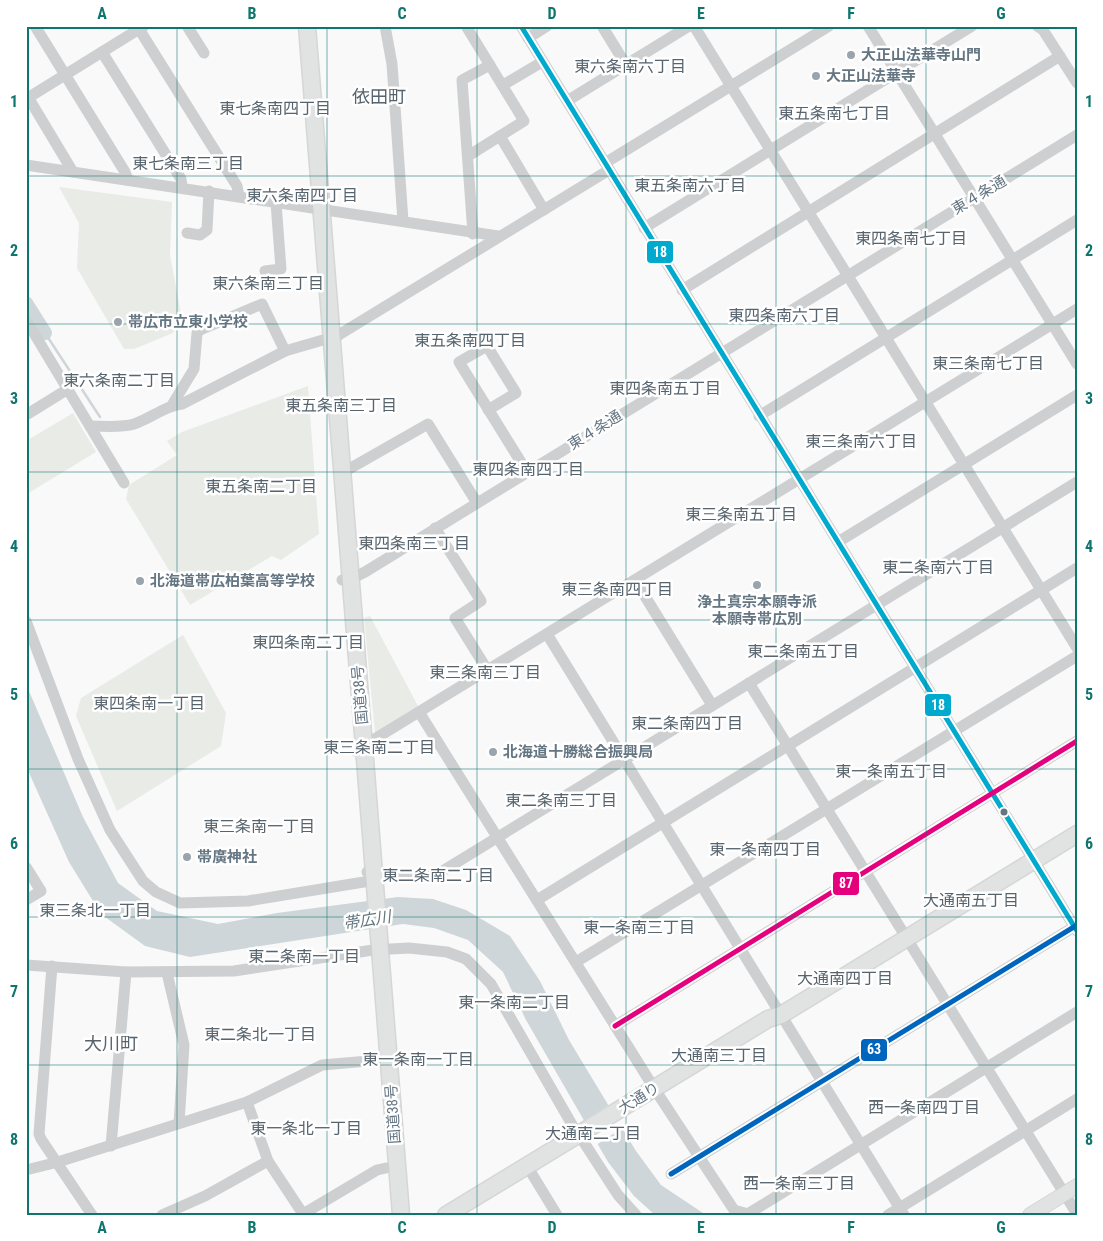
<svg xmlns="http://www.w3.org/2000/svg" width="1103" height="1241" viewBox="0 0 1103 1241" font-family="'Roboto Condensed','Noto Sans JP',sans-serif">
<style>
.green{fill:#e8ebe6}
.water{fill:#ced6d9}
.pier{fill:#f9f9f9}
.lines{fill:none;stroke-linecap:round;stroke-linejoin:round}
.stream{stroke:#ced6d9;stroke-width:2.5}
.river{stroke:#ced6d9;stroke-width:14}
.major-casing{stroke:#d5d6d7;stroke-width:16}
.highway-casing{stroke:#d5d6d6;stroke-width:19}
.minor{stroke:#cecfd0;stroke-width:11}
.major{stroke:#e1e2e2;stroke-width:14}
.highway{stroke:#e1e2e2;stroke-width:16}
.bus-1-casing{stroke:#fff;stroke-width:9}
.bus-2-casing{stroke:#fff;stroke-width:9}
.bus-3-casing{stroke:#fff;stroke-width:9}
.bus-1{stroke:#00a9ce;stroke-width:5}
.bus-2{stroke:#e5007d;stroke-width:5}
.bus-3{stroke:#0065bd;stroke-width:5}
.grid{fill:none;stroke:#0f766e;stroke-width:1;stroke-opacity:0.55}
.poi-dot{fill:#99a4ac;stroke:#fff;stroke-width:2}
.bus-dot{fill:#657683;stroke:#fff;stroke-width:2}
.labels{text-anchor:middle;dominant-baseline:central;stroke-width:5;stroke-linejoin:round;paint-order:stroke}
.poi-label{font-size:15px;font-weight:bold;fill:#657683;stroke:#fff;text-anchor:start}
.street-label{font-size:15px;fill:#657683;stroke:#fff}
.neighbourhood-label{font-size:16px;fill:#57646e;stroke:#fff}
.water-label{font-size:16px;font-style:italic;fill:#60757c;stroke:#fff}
.quarter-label{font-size:18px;fill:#57646e;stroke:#fff}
.line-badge{stroke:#fff;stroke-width:2}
.badge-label{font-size:14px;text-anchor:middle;font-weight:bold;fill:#fff}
.neatline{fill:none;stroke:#0f766e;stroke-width:2}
.grid-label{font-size:16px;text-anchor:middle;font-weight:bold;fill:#0f766e}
</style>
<rect width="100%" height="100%" fill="#f9f9f9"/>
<!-- green -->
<g class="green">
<path d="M59,187L172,202L170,255L181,314L173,333L134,349H124L77,268L79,223Z"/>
<path d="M308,386L319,534L281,560L272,556L190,605L126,499L129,485L177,455L167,441L182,432Z"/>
<path d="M73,413L96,452L27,494L26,441Z"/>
<path d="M370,616L418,706L375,733L364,618Z"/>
<path d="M183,635L226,713L221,746L117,811L76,716L81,698Z"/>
</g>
<!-- water -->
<path class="water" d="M26,684L83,817L118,883L157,911L218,924L277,913L398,897L433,899L466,910L510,936L540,981L569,1040L636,1151L661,1185L706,1215H655L634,1196L608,1162L526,1020L503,972L468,940L434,928L403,924L190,957L145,946L101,914L69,862L26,766Z"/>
<!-- pier -->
<path class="pier" d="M610,1104L624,1127L596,1145L582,1122Z"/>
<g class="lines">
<!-- stream -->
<path class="stream" d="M45,333L100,417"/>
<!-- river -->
<path class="river" d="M26,303L45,333"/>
<defs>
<path id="major" d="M1030,1215L1077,1186"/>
<g id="highway">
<path d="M307,26L401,1215"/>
<path d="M446,1215L768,1019L781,1015L1077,834"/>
</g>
</defs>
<!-- major casing -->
<use href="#major" class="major-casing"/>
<!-- highway casing -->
<use href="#highway" class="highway-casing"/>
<!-- minor -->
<g class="minor">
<path d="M35,26L125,172L128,180"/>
<path d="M187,26L204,53"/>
<path d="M385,26L392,64L403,221"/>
<path d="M466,26L524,121L468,156"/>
<path d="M521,26L1077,931"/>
<path d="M602,26L626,65"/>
<path d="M694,26L1077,648"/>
<path d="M868,26L1077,364"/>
<path d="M1037,26L1043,30L1077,83"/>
<path d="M139,29L237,186L239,196"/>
<path d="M528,38L547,26"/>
<path d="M102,52L181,179L182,187"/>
<path d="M503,85L542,62"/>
<path d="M28,97L73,172"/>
<path d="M26,99L144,26"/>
<path d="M567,101L689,26"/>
<path d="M500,136L544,210"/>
<path d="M605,163L829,26"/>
<path d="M26,165L498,236"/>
<path d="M644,228L972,26"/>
<path d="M187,233L200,235L207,230L209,191"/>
<path d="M473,234L462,80L490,65"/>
<path d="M265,271L281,269L276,203"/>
<path d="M682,290L1060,56"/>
<path d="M26,320L124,483"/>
<path d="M332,339L609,170"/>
<path d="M172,405L194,369L197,333L200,330L262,304L285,351"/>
<path d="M488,410L516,393L487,346L459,362L527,472"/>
<path d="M26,415L68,389"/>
<path d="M759,416L1077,220"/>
<path d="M90,426C104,426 121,428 134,424C152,418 164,406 182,404L285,351L323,340"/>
<path d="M342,473L428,424L477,503"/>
<path d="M435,528L481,601L455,618L488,671"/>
<path d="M838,542L1077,395"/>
<path d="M342,580L351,579L365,572L1077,135"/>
<path d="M635,580L712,705"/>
<path d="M26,621L78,759L110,830L143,881L156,892L180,903L248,901L376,880"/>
<path d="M547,634L904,1215"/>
<path d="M749,683L1077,1214"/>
<path d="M419,712L654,1088L734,1210L748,1214"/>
<path d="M355,751L1077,309"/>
<path d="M26,867L41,891L26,900"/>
<path d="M367,872C390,870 422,881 441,872L1077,482"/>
<path d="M537,900L1077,568"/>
<path d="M576,962L1077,656"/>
<path d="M26,965L126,972L234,971L373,950L409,948L447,952L466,959L491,984L578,1135"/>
<path d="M52,966L39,1134L41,1139L92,1215"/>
<path d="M167,973L184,1045L179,1123"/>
<path d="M615,1026L1077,741"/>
<path d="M247,1102L268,1161L303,1214L377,1170L386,1168"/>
<path d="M583,1141L618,1195L636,1215"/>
<path d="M111,1146L126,972"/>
<path d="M26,1170L58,1162L247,1102L322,1065L380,1060"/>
<path d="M532,1174L557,1215"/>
<path d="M671,1174L1077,925"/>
<path d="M162,1215L205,1196L268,1161"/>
<path d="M746,1215L1077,1012"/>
<path d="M888,1215L1077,1099"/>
</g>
<!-- major -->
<use href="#major" class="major"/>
<!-- highway -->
<use href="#highway" class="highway"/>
<defs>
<path id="bus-1" d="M521,26L1077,931"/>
<path id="bus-2" d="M615,1026L1077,741"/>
<path id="bus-3" d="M671,1174L1077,925"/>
</defs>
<!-- bus-1 casing -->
<use href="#bus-1" class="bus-1-casing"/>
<!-- bus-2 casing -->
<use href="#bus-2" class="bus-2-casing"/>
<!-- bus-3 casing -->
<use href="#bus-3" class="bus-3-casing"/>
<!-- bus-1 -->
<use href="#bus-1" class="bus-1"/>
<!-- bus-2 -->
<use href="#bus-2" class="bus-2"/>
<!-- bus-3 -->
<use href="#bus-3" class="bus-3"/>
</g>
<!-- grid -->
<path class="grid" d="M177,26V1215M327,26V1215M477,26V1215M626,26V1215M776,26V1215M926,26V1215M26,176H1077M26,324H1077M26,472H1077M26,620H1077M26,769H1077M26,917H1077M26,1065H1077"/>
<!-- markers -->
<g class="poi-dot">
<circle cx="851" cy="55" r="5"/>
<circle cx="816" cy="76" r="5"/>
<circle cx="118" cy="322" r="5"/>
<circle cx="140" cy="581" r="5"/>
<circle cx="757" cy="585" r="5"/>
<circle cx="493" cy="752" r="5"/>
<circle cx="187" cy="857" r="5"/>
</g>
<circle class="bus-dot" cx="1004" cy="812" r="4.5"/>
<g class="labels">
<!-- poi labels -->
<g class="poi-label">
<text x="861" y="55">大正山法華寺山門</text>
<text x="826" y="76">大正山法華寺</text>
<text x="128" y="322">帯広市立東小学校</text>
<text x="150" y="581">北海道帯広柏葉高等学校</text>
<text x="757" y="602" text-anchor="middle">浄土真宗本願寺派<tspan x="757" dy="17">本願寺帯広別</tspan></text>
<text x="503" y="752">北海道十勝総合振興局</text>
<text x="197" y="857">帯廣神社</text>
</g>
<!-- street labels -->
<g class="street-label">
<text transform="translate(979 195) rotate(-31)">東４条通</text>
<text transform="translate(595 430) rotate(-32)">東４条通</text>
<text transform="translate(360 695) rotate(-95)">国道38号</text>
<text transform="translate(639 1098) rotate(-32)">大通り</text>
<text transform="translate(393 1114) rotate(-94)">国道38号</text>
</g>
<!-- neighbourhood labels -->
<g class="neighbourhood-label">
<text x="630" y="66">東六条南六丁目</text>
<text x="275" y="108">東七条南四丁目</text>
<text x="834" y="113">東五条南七丁目</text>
<text x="188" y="163">東七条南三丁目</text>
<text x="690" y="185">東五条南六丁目</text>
<text x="302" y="195">東六条南四丁目</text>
<text x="911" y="238">東四条南七丁目</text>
<text x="268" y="283">東六条南三丁目</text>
<text x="784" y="315">東四条南六丁目</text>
<text x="470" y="340">東五条南四丁目</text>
<text x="988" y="363">東三条南七丁目</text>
<text x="119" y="380">東六条南二丁目</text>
<text x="665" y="388">東四条南五丁目</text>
<text x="341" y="405">東五条南三丁目</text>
<text x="861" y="441">東三条南六丁目</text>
<text x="528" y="469">東四条南四丁目</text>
<text x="261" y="486">東五条南二丁目</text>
<text x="741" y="514">東三条南五丁目</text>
<text x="414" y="543">東四条南三丁目</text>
<text x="938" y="567">東二条南六丁目</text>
<text x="617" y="589">東三条南四丁目</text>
<text x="308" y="642">東四条南二丁目</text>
<text x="803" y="651">東二条南五丁目</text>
<text x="485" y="672">東三条南三丁目</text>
<text x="149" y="703">東四条南一丁目</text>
<text x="687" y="723">東二条南四丁目</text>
<text x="379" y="747">東三条南二丁目</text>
<text x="891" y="771">東一条南五丁目</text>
<text x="561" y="800">東二条南三丁目</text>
<text x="259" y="826">東三条南一丁目</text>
<text x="765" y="849">東一条南四丁目</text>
<text x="438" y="875">東二条南二丁目</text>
<text x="971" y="900">大通南五丁目</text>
<text x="95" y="910">東三条北一丁目</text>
<text x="639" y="927">東一条南三丁目</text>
<text x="304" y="956">東二条南一丁目</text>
<text x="845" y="978">大通南四丁目</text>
<text x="514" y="1002">東一条南二丁目</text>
<text x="260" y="1034">東二条北一丁目</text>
<text x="719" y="1055">大通南三丁目</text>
<text x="418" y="1059">東一条南一丁目</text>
<text x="924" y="1107">西一条南四丁目</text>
<text x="306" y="1128">東一条北一丁目</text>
<text x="593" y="1133">大通南二丁目</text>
<text x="799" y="1183">西一条南三丁目</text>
</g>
<!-- water labels -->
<g class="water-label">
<text transform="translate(367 920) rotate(-9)">帯広川</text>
</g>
<!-- quarter labels -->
<g class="quarter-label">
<text x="379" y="96">依田町</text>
<text x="111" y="1043">大川町</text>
</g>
</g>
<g class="line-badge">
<rect x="646" y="240" width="28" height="24" rx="5" fill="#00a9ce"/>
<rect x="924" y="693" width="28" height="24" rx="5" fill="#00a9ce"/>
<rect x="832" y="871" width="28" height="25" rx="5" fill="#e5007d"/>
<rect x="860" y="1038" width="28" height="24" rx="5" fill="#0065bd"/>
</g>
<g class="badge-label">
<text x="660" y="257">18</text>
<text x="938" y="710">18</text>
<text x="846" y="888">87</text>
<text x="874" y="1054">63</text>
</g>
<!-- border -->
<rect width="1103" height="1241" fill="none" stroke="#ffffff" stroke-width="55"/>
<rect x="28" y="28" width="1048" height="1186" class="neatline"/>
<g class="grid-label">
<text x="102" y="19">A</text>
<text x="252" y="19">B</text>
<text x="402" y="19">C</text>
<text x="552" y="19">D</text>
<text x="701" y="19">E</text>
<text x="851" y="19">F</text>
<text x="1001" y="19">G</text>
<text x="14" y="107">1</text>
<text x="1089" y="107">1</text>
<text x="14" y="256">2</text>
<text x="1089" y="256">2</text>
<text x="14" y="404">3</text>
<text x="1089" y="404">3</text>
<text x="14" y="552">4</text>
<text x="1089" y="552">4</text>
<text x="14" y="700">5</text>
<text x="1089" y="700">5</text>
<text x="14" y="849">6</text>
<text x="1089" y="849">6</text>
<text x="14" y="997">7</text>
<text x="1089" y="997">7</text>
<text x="14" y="1145">8</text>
<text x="1089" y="1145">8</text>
<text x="102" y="1233">A</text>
<text x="252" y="1233">B</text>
<text x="402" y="1233">C</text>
<text x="552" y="1233">D</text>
<text x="701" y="1233">E</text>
<text x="851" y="1233">F</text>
<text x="1001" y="1233">G</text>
</g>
</svg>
